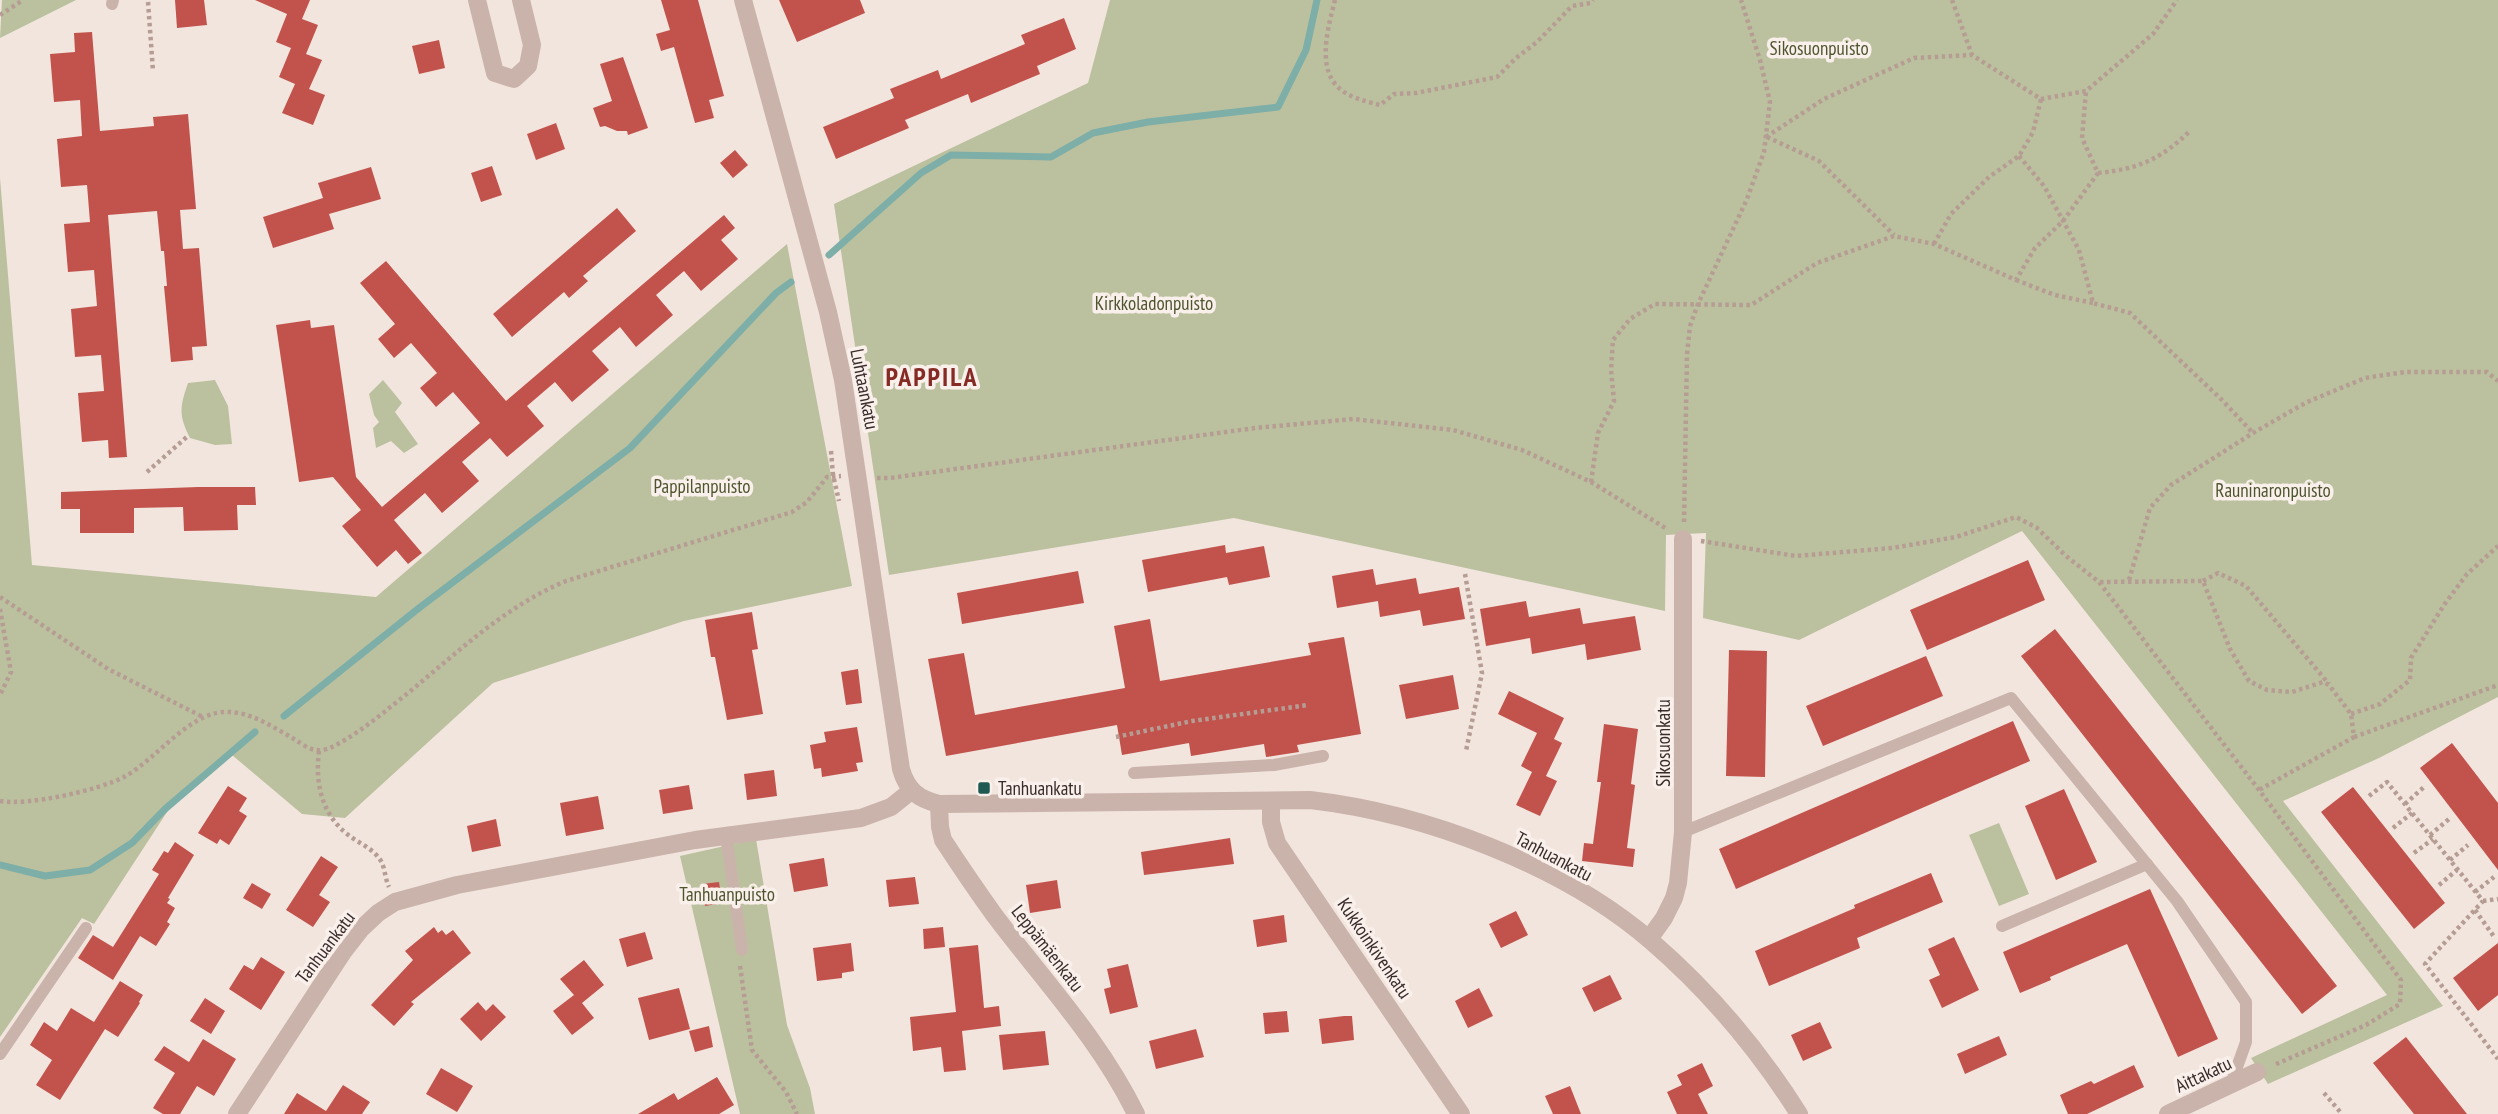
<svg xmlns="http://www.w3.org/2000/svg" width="2498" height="1114" viewBox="0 0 2498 1114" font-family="'PT Sans Narrow',sans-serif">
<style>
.green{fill:#bbc19e}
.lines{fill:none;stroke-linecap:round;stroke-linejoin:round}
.stream{stroke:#7eaea8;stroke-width:7}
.building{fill:#c2534c}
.path{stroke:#b69d94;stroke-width:4.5;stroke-dasharray:3.5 3.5;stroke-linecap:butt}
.service{stroke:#cab3aa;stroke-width:12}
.minor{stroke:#cab3aa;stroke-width:18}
.tertiary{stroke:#cab3aa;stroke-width:18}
.poi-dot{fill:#205852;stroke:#faf0eb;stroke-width:2.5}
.labels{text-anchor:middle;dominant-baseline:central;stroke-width:7;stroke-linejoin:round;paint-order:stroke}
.park-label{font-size:19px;fill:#4e552e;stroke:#faf0eb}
.street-label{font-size:19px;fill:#382b2a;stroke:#faf0eb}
.poi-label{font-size:19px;fill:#382b2a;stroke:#faf0eb;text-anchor:start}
.district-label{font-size:26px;font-weight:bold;letter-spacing:2px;fill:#852a25;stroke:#faf0eb}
</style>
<rect width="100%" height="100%" fill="#f2e5de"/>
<!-- green -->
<g class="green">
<path d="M2,0H76L0,38Z"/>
<path d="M1110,0H2498V697L2379,758L2283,801L2443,1006L2268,1084L2251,1058L2387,995L2022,531L1799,640L1703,618L1706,533L1666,535L1665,611L1234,518L889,575L834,204L1088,83Z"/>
<path d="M0,178L32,565L376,597L787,244L852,586L684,621L493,683L345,818L302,814L232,755L169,809L94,924L82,918L0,1037Z"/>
<path d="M215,380L228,406L232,444L215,445L190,438C178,415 180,406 188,383Z"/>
<path d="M383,380L402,403L395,412L418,444L404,453L391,441L376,448L373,428L379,422L374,415L369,394Z"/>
<path d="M1999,823L2029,894L1999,906L1969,835Z"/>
<path d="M756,839L787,1025L810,1088L815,1114H740L680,856Z"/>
</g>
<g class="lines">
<!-- stream -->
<g class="stream">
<path d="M829,255L921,173L951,155L1051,157L1093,133L1148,122L1278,107L1306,50L1317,0"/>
<path d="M284,716L419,608L630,448L776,293L791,282"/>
<path d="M0,865L45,876L90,870L132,843L165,809L255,732"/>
</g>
</g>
<!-- building -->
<g class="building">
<path d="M175,0H204L207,25L177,28Z"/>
<path d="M255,0H310L302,19L318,25L306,54L322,60L309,89L325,95L313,125L282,113L295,84L279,77L291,48L276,42L287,14Z"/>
<path d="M661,0H698L724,96L709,100L714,118L695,123L674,47L661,51L656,34L670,30Z"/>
<path d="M779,0H860L865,13L797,42Z"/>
<path d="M1064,18L1076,49L1037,66L1040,74L971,103L968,94L905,120L909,128L836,159L823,127L894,98L890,89L938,70L941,79L1025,44L1021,35Z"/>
<path d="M92,32L100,131L154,126L153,117L188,114L196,209L180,210L183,249L199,248L207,346L192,347L193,360L171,362L164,286H167L164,251H161L157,211L108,215L127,457L109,458L108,440L82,442L78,393L104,391L101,355L75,357L71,309L97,306L94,270L68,272L64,224L90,222L87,185L61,187L57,139L82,136L80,100L54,102L50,54L75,52L74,33Z"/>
<path d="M439,40L445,68L419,74L412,46Z"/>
<path d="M623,57L648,128L628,135L627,131H617L605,126L600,127L593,108L612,101L600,64Z"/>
<path d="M556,123L565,149L536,160L527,134Z"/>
<path d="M735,150L748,165L733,178L720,163Z"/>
<path d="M492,166L502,195L481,202L471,173Z"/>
<path d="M371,167L381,199L329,214L334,229L273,248L263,217L323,198L318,183Z"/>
<path d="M617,208L636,231L583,276L588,281L569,298L564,292L512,337L493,314Z"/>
<path d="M724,215L735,228L721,240L738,259L701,291L684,271L656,295L673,315L636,347L620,327L592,351L609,370L572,402L555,382L527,406L544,426L507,457L490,438L462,462L479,481L442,513L425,493L394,520L422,553L408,564L396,550L377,567L342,526L361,510L333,477L299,482L276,325L310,320L311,328L334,325L356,477L382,507L480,423L453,392L436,407L420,388L437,373L411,343L394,358L378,339L395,324L360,283L386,261L506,401Z"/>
<path d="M198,487H255L256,505H237L238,530L184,531L183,507L134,508V533H80V509H61V492Z"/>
<path d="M1225,545L1226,553L1264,546L1270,577L1229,585L1227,577L1148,592L1142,560Z"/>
<path d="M2028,560L2045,600L1927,650L1910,610Z"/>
<path d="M1373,569L1376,585L1416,578L1419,594L1459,587L1465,619L1423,626L1420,610L1380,617L1378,601L1337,608L1332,576Z"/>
<path d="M1078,571L1084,603L962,624L957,593Z"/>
<path d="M1526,601L1529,617L1580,608L1583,624L1635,616L1641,650L1587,660L1585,644L1532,654L1530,638L1486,646L1480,609Z"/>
<path d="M752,612L758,649L752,650L763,714L727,720L715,657H711L705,620Z"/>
<path d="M1150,619L1160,681L1311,655L1308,643L1344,637L1361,734L1297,745L1299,752L1273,756L1266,757L1264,744L1191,756L1189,743L1122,755L1117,725L946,756L928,659L964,653L975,715L1125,688L1114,626Z"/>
<path d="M2055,629L2337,986L2302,1014L2021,656Z"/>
<path d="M1729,650L1767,651L1765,777L1726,776Z"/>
<path d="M1926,656L1943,696L1823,746L1806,706Z"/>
<path d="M858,669L862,703L846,705L841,672Z"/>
<path d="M1453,675L1459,709L1406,719L1399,685Z"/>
<path d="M1509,691L1564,718L1554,739L1562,743L1546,776L1557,781L1540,816L1516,805L1532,772L1521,766L1537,733L1498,714Z"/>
<path d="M2013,721L2030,761L1736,889L1719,849Z"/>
<path d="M1604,724L1638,729L1631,784L1635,785L1627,848L1635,849L1633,867L1582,861L1584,843L1593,844L1601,782H1597Z"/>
<path d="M857,727L863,762L856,763L858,771L822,777L821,768L814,769L810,745L826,742L824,732Z"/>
<path d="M2452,743L2498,803V870L2420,768Z"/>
<path d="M774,770L777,796L747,800L744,774Z"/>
<path d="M689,785L693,809L663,814L659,790Z"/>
<path d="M228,786L247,798L239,811L247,816L229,845L220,839L217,844L198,833Z"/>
<path d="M2353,787L2445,903L2414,929L2321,812Z"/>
<path d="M2064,789L2097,862L2056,880L2025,806Z"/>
<path d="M598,796L604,829L566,836L560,803Z"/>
<path d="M496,819L501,846L472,852L467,826Z"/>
<path d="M1230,838L1234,864L1144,875L1141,852Z"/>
<path d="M175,842L194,855L168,898L170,899L167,903L175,908L167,922L170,924L156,946L140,936L113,980L78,958L93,935L113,947L159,874L152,870L164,851L168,853Z"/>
<path d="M321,856L338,867L319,895L330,902L313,927L286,910Z"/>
<path d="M824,858L828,886L794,892L789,864Z"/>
<path d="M1931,873L1943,902L1857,938L1860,948L1769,986L1755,951L1855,908L1854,905Z"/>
<path d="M915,877L919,904L889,907L886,880Z"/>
<path d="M1057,880L1061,908L1030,913L1026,885Z"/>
<path d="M719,882L722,903L705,906L702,884Z"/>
<path d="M252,883L271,894L262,909L243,898Z"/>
<path d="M2150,889L2218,1039L2178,1057L2127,944L2050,977L2051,980L2020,993L2003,952Z"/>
<path d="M1516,911L1528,935L1501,948L1489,924Z"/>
<path d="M1284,915L1287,942L1257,947L1253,920Z"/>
<path d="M434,927L438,933L442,930L446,935L453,930L471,953L411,1002L414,1004L394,1026L371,1005L413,960L405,951Z"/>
<path d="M943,927L945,947L924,949L923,929Z"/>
<path d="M645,932L653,959L627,967L619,939Z"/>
<path d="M1954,937L1979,990L1942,1008L1929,980L1940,975L1928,949Z"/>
<path d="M851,943L854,971L842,973V978L817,981L813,948Z"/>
<path d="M2498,943V995L2478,1011L2453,978Z"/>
<path d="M978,945L984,1008L999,1006L1001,1026L962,1031L966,1070L944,1072L941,1047L913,1051L910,1017L956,1012L949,948Z"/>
<path d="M261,957L285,972L261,1010L229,989L244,965L253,970Z"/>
<path d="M584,960L604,985L582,1003L594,1018L572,1035L553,1011L574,995L560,979Z"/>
<path d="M1128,964L1138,1007L1110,1014L1104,989L1111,987L1107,969Z"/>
<path d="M1610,975L1622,999L1594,1012L1582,988Z"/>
<path d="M120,981L143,995L139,1002L140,1003L118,1037L105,1029L60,1100L36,1085L52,1060L30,1045L44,1022L57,1031L71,1008L94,1022Z"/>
<path d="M679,988L690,1029L649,1040L638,998Z"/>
<path d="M1479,988L1493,1016L1468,1028L1455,1001Z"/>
<path d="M205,998L225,1011L211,1034L190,1021Z"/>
<path d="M478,1002L486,1011L493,1004L506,1017L481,1041L460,1019Z"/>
<path d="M1287,1011L1289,1032L1265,1034L1263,1013Z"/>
<path d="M1344,1016H1352L1354,1040L1322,1044L1319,1019Z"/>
<path d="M1820,1022L1832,1048L1803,1061L1791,1035Z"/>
<path d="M709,1026L713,1047L695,1052L689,1031Z"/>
<path d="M1196,1029L1204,1057L1156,1069L1149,1041Z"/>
<path d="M1045,1031L1049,1065L1003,1070L999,1035Z"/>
<path d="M1999,1036L2007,1055L1965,1074L1957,1054Z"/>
<path d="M2406,1037L2467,1114H2414L2373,1063Z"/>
<path d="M203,1039L236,1059L214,1096L197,1086L180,1114H163L153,1108L175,1073L154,1060L164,1046L189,1062Z"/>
<path d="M1702,1063L1713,1086L1698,1094L1708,1114H1677L1667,1092L1682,1085L1677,1075Z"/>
<path d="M2134,1065L2144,1087L2087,1114H2068L2060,1095L2091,1081L2094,1084Z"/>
<path d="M441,1068L473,1086L457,1112L426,1094Z"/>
<path d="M717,1077L734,1105L719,1114H638L674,1093L678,1100Z"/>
<path d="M343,1085L370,1102L362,1114H284L297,1093L326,1111Z"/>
<path d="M1570,1086L1581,1114H1553L1545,1096Z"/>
</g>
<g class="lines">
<!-- path -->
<g class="path">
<path d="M1335,0C1329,24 1317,64 1336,85C1346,97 1365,101 1380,105L1394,94L1416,93L1497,77L1516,58L1537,42L1572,6L1591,3L1593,0"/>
<path d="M1952,0L1972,55"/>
<path d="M148,2L153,71"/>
<path d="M0,15L23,0"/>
<path d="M1766,137L1824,99L1914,58L1972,55L2041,99L2086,91L2153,34L2177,0"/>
<path d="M1767,137L1819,161L1894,235"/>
<path d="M2019,156L2044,186L2079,250L2093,303L2130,313L2221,399L2253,433"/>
<path d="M2098,173C2139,169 2161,159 2191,130"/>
<path d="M1934,244L1951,214L1989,177L2019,156L2033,132L2041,99"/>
<path d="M2016,280L2055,295L2093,303"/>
<path d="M831,451L833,475L839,501"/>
<path d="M147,472L189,435"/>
<path d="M877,478H890L1255,428L1353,419L1453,430L1522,450L1591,482L1667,529"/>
<path d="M1591,482L1598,433L1614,401L1611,370L1613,340L1630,319L1655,304L1751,305L1817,263L1894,236L1934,244L2016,280L2035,248L2063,221L2098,173L2082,138L2086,91"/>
<path d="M1684,522L1687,354L1690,326L1698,304L1747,199L1764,152L1770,102L1760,60L1741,0"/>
<path d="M1701,541L1796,556L1892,548L1956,537L2016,517L2037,528L2066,556L2099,582L2259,790L2401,980L2400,1004L2366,1025L2274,1065"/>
<path d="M1465,574L1482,673L1466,751"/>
<path d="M2129,580L2150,508L2171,485L2253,433L2307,402L2365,378L2405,372H2487L2498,381"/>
<path d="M2203,581L2218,573L2246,586L2329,684"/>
<path d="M2100,582L2203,581L2230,649L2249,681L2267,690L2292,692L2323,682L2329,685L2351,714L2354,737L2259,790"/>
<path d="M0,597L108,669L203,717"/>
<path d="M0,609L11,672L0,695"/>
<path d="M2351,714L2380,704L2410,680L2411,658L2444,605L2467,574L2498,546"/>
<path d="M1116,737L1192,721L1308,705"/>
<path d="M2354,737L2498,685"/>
<path d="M319,751C315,782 321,813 347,834C358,843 373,848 381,861C385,868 385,879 389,887"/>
<path d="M2369,796L2387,782L2483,901L2425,964L2498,1059"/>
<path d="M0,801C28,806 99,790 124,777C156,760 188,713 225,712C250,711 273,727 294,739C301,743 309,750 317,750C322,751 328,749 332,747C356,735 377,718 398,701C452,658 501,608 566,581L792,512L807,502L827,477L841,476"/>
<path d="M2405,804L2424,787"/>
<path d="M2393,828L2412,813"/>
<path d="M2430,835L2449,819"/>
<path d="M2414,853L2433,839"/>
<path d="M2450,860L2468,845"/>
<path d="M2439,885L2457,870"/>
<path d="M2475,892L2494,877"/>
<path d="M2483,901L2498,899"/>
<path d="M2475,910L2495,938"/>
<path d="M740,966L752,1050L786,1092L797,1114"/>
<path d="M2324,1093L2342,1114"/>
</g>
<!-- service -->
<g class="service">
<path d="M112,4L113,0"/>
<path d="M1134,773L1274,765L1323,756"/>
<path d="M1683,832L2011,698L2177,901L2246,1002V1042L2231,1084"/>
<path d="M726,835L742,950"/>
<path d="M2002,926L2147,864"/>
<path d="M0,1054L86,928"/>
</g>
<!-- minor -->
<g class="minor">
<path d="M477,0L495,73L514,79L528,66L532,45L521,0"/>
<path d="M1271,801V822L1277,843L1461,1114"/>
<path d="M939,804L940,827L943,840C960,866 977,891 995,916C1044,981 1100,1040 1136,1114"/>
<path d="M1649,939L1664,918L1674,898L1678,883L1683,832V539"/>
<path d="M237,1114L343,952L361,929L378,913L395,902L457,885L695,840L861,818L891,807L911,791"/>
<path d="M2168,1114L2257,1072"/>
</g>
<!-- tertiary -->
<path class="tertiary" d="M743,0L828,312L843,380L901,769C907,790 918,799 939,804L1310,800C1424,813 1563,865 1651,941C1709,991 1758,1049 1799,1114"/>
</g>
<!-- markers -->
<rect class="poi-dot" x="977" y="781" width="14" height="14" rx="3.5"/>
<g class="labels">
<!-- park labels -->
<g class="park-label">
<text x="1819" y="48">Sikosuonpuisto</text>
<text x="1154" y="303">Kirkkoladonpuisto</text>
<text x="702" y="486">Pappilanpuisto</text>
<text x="2273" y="490">Rauninaronpuisto</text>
<text x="727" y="894">Tanhuanpuisto</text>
</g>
<!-- street labels -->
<g class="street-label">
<text transform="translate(865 389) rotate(79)">Luhtaankatu</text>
<text transform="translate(1663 743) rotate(-90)">Sikosuonkatu</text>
<text transform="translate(1554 856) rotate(28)">Tanhuankatu</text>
<text transform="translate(325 947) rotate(-53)">Tanhuankatu</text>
<text transform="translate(1048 948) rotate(52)">Leppämäenkatu</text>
<text transform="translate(1375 948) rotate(56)">Kukkoinkivenkatu</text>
<text transform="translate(2203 1074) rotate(-25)">Aittakatu</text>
</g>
<!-- poi labels -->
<g class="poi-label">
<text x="998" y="788">Tanhuankatu</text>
</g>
<!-- district labels -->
<g class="district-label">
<text x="932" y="376">PAPPILA</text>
</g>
</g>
</svg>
